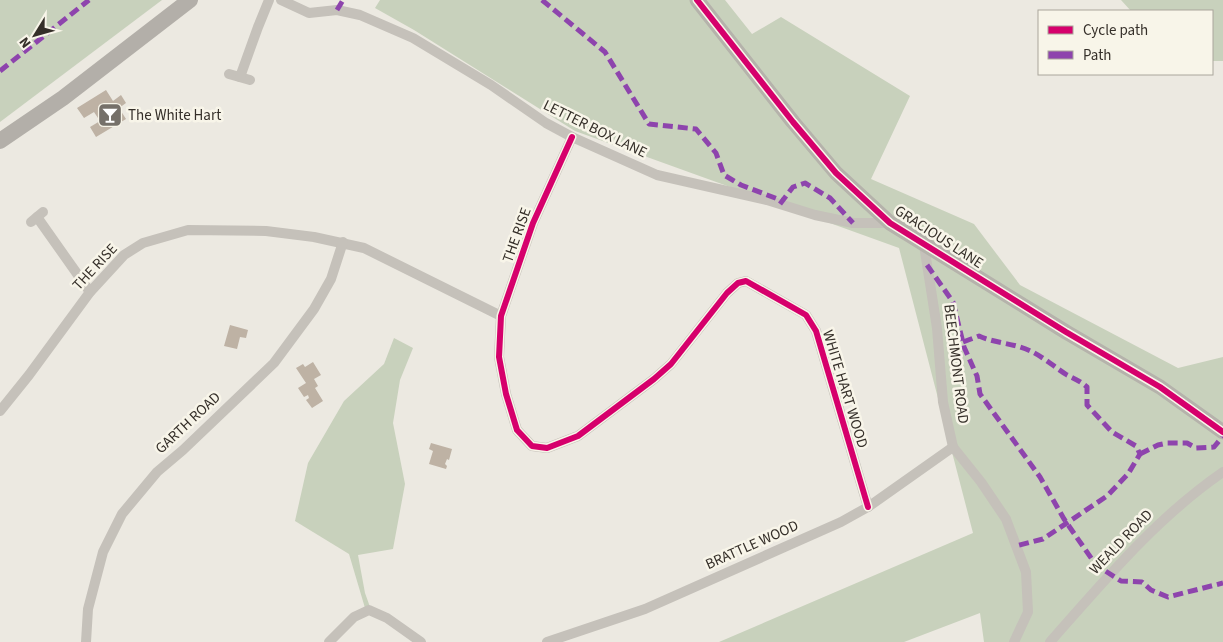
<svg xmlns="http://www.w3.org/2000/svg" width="1223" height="642" viewBox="0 0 1223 642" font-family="'Source Sans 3',sans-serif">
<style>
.green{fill:#c8d1bc}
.building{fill:#beb2a4}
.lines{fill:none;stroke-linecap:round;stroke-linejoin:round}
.street{stroke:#c5c1ba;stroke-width:10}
.secondary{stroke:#b5b2ab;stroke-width:15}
.primary{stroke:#b3afa9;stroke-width:16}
.quiet{stroke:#8e44ad;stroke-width:5;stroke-dasharray:10 5;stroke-linecap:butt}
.cycleway-casing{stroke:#f8f5e9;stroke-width:9}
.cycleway{stroke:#d6006c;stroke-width:6}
.labels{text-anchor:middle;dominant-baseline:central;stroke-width:5;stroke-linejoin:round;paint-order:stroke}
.poi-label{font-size:15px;fill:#352f29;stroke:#f8f5e9;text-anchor:start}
.street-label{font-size:15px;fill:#352f29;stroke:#f8f5e9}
</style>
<rect width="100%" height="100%" fill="#ece9e1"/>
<!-- green -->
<g class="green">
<path d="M0,0H162L0,122Z"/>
<path d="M380,0H725L752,34L781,17L910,96L871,179L974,224L1020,285L1178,368L1223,357V642H984L980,613L904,642H719L973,533L899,248L575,131L414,30L375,8Z"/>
<path d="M1121,0H1223V61H1212V11H1131Z"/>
<path d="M394,338L413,348L400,380L393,423L405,484L393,549L358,555L365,593L370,607L365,608L349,554L295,521L308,463L344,401L384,364Z"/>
</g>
<!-- building -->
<g class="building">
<path d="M106,90L113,101L121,95L126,103L119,108L126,119L96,137L90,127L100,121L94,112L84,118L77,108Z"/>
<path d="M230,325L248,330L246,338L240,337L237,349L224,346Z"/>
<path d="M313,362L321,375L314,379L318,386L315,388L323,401L312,408L306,400L309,398L308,395L304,397L298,388L306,383L296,368L303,364L305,367Z"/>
<path d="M431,443L452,449L449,460L447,459L445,464L447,466L446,469L429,464L433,451L429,449Z"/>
</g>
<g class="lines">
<!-- street -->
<g class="street">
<path d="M281,0L309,13L337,10L360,15L413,38L491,85L546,123L572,137L657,175L767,200L815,215L853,223H890"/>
<path d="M229,74L250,80"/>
<path d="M240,77L258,27L269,0"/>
<path d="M572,137L533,223L501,316L499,357L506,394L517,430L532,446L547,448L578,436L654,379L671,364L727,293L738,283L746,281L806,315L816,331L868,507"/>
<path d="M37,217L90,292"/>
<path d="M31,222L43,212"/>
<path d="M924,245L937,328L943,402L953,447L981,482L1006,519L1026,572L1028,612L1014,642"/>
<path d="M0,411L29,375L90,292L124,255L143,243L188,230L266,231L314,237L364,248L501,316"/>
<path d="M86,642L88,609L103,552L122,514L157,472L183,450L274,363L314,309L331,279L343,242"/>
<path d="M329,642L354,617L369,610L387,618L421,642"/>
<path d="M547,642L645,609L841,522L868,507L953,447"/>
<path d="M1050,642C1104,581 1156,518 1223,472"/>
</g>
<!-- secondary -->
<path class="secondary" d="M697,0L793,122L836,173L890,223L1066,332L1160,387L1223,432"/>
<!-- primary -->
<path class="primary" d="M0,141L63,98L190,0"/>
<!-- quiet -->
<g class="quiet">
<path d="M542,0L605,52L649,124L696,129L716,153L724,175L741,185L783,201"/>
<path d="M337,10L343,0"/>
<path d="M0,71L89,0"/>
<path d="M780,204L793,187L805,183L830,198L853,223"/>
<path d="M927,265L953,302L964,347L977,376L980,394L1040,477L1064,519L1096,565L1121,581L1142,582L1151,590L1168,597L1223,583"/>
<path d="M963,342L979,336C992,342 1007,343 1020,347C1040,353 1051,365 1067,375C1075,379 1080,381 1087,387V405L1112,432L1136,446L1140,454L1128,474L1107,496L1043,539L1016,546"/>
<path d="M1140,454L1158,445L1167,443H1187L1196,448L1214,447L1223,436"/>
</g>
<defs>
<g id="cycleway">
<path d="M697,0L793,122L836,173L890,223L1066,332L1160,387L1223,432"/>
<path d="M572,137L533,223L501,316L499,357L506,394L517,430L532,446L547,448L578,436L654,379L671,364L727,293L738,283L746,281L806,315L816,331L868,507"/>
</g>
</defs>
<!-- cycleway casing -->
<use href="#cycleway" class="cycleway-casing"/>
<!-- cycleway -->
<use href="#cycleway" class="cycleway"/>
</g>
<!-- icons -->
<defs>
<symbol id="bar-square" viewBox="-11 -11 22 22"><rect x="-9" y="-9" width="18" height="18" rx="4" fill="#757069" stroke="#f8f5e9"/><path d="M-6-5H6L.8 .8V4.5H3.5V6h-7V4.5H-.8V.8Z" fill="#fff"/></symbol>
</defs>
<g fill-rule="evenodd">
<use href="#bar-square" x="96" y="101" width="28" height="28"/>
</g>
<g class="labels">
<!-- poi labels -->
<g class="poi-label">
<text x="128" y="115">The White Hart</text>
</g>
<!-- street labels -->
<g class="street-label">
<text transform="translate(595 129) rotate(26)">LETTER BOX LANE</text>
<text transform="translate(517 235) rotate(-70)">THE RISE</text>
<text transform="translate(939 237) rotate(33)">GRACIOUS LANE</text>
<text transform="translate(95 267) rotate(-47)">THE RISE</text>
<text transform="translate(956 364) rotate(83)">BEECHMONT ROAD</text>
<text transform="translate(845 389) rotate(73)">WHITE HART WOOD</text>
<text transform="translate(188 423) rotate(-43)">GARTH ROAD</text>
<text transform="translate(1121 542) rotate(-46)">WEALD ROAD</text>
<text transform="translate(752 545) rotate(-24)">BRATTLE WOOD</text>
</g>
</g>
<!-- legend -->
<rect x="1038" y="10" width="175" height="65" fill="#f8f5e9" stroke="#aaa69c"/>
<rect x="1048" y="26" width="25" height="8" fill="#d6006c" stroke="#aaa69c"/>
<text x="1083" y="35" font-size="15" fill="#352f29">Cycle path</text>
<rect x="1048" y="51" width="25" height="8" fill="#8e44ad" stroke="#aaa69c"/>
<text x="1083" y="60" font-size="15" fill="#352f29">Path</text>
<!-- north arrow -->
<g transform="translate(35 35) rotate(233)" stroke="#f8f5e9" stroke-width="4" paint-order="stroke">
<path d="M0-4L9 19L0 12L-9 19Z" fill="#352f29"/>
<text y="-8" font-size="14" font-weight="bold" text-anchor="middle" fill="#352f29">N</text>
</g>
</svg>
